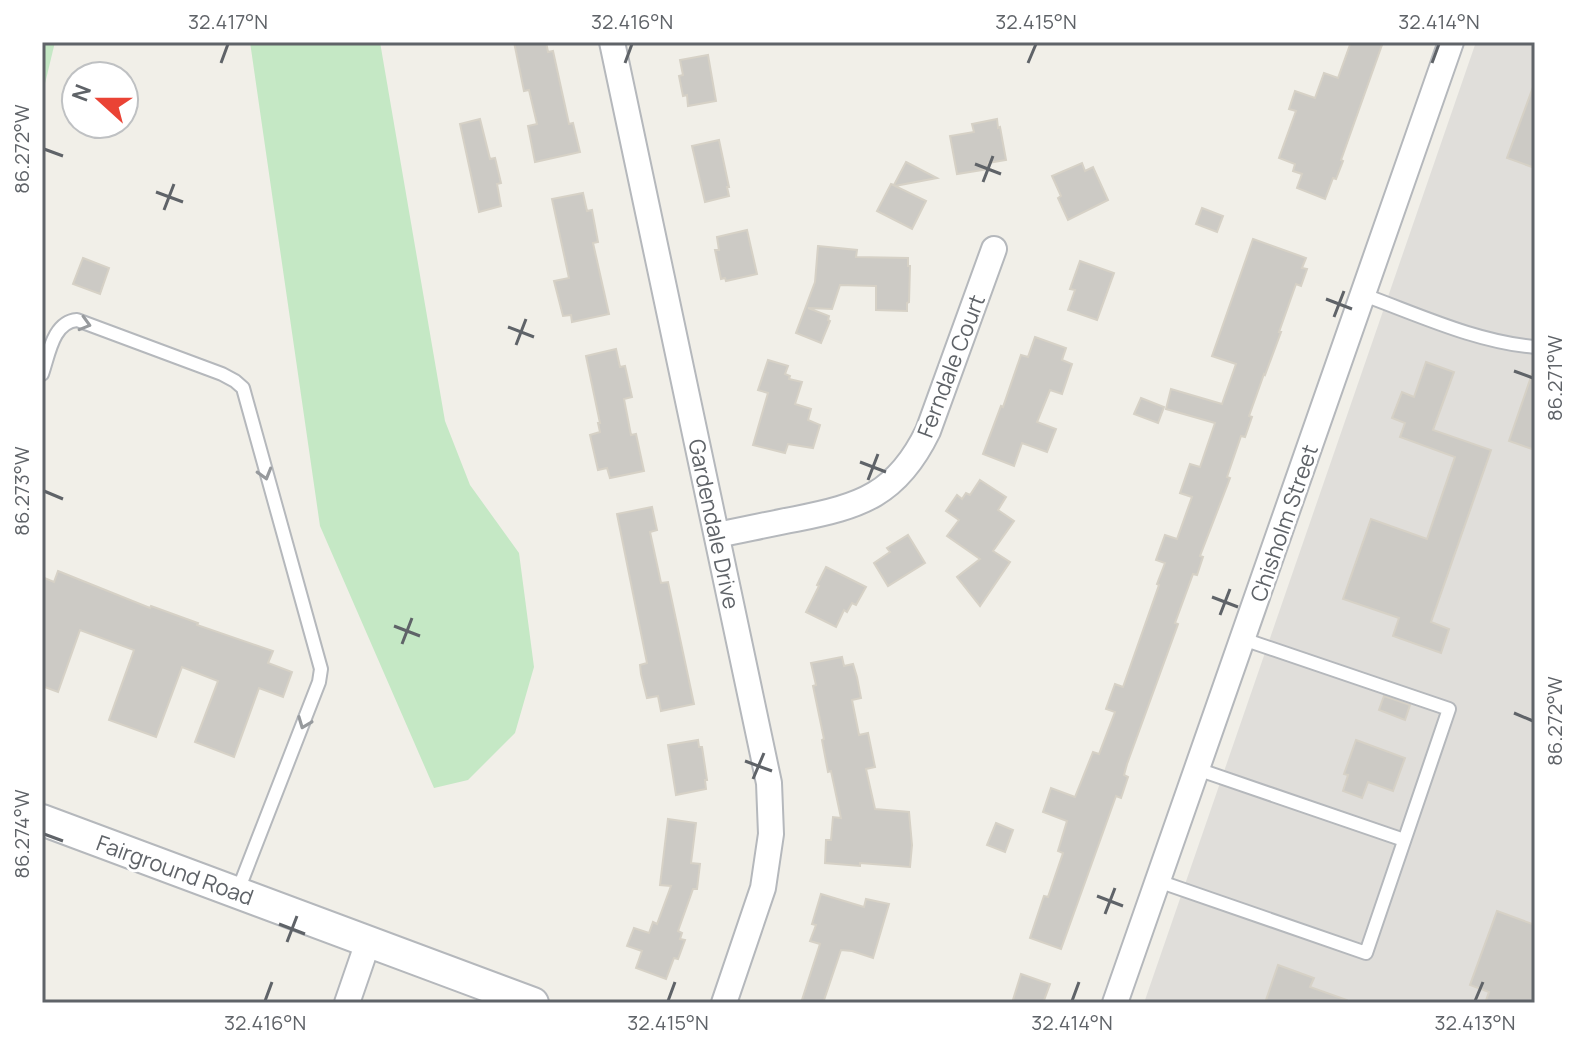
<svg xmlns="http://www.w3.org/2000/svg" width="1577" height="1045" viewBox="0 0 1577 1045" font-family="Manrope,sans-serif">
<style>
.industrial{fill:#e0deda}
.green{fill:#c5e8c5}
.building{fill:#cccac5;stroke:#d6d1c6;stroke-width:2}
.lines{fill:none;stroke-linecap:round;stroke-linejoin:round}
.service-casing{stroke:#b5b8bc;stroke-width:16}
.minor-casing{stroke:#b5b8bc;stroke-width:28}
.tertiary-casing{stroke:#b5b8bc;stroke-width:34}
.service{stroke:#fff;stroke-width:12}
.minor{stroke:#fff;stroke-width:24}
.tertiary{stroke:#fff;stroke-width:30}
.oneway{stroke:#979a9d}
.ticks{fill:none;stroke:#5f6368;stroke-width:3}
.labels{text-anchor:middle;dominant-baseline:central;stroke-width:6;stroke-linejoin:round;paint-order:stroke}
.street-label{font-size:22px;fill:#5f6368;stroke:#fff}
.neatline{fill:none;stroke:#5f6368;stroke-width:3}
.ticks-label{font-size:20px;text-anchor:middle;fill:#5f6368}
</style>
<rect width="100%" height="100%" fill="#f1efe8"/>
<!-- industrial -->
<path class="industrial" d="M1476,42H1535V1003H1144Z"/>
<!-- green -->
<g class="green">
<path d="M42,42H55L42,96Z"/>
<path d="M250,42H380L445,421L470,485L519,553L534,667L515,733L468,780L434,788L320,526Z"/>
</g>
<!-- building -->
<g class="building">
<path d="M514,42H546L548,52L553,51L569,124L573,123L580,152L535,162L528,126L537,124L529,90L524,91Z"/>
<path d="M1351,42H1383L1341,160L1343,161L1336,179L1333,178L1325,199L1297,188L1302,174L1293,171L1295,164L1279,158L1296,111L1289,109L1295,91L1315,98L1324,73L1338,78Z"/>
<path d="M708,55L716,101L688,106L687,95L683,96L679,76L683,75L680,60Z"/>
<path d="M1533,87H1535V168L1507,158Z"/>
<path d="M480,119L490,159L495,158L501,183L497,184L501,206L479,212L460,124Z"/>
<path d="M997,119L998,128L1000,127L1006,160L988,163L989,169L957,174L950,136L974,132L972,124Z"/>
<path d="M719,140L729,187H727L729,196L705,202L692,146Z"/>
<path d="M906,162L937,178L895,186L926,201L912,229L877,211L891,184L894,185Z"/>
<path d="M1082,163L1085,171L1093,167L1108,200L1068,220L1058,198L1061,196L1052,176Z"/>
<path d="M583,193L587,211L592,210L598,242L593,243L609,314L572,322L571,315L563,316L554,281L569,278L552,199Z"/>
<path d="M1202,208L1223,216L1217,232L1196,224Z"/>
<path d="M747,230L757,274L726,281L725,278L721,279L715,250H719L717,237Z"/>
<path d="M1253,239L1306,258L1302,268L1307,269L1301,286L1296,284L1279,332H1281L1265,375L1264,374L1249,416L1252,417L1245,437L1241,436L1227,477L1230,478L1200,556L1203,557L1197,575L1193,574L1175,623L1178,624L1127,764L1124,775L1128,777L1121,798L1116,796L1061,949L1030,938L1044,896L1048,897L1063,853L1058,851L1067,821L1043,812L1051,788L1075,797L1093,752L1099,754L1115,712L1106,709L1115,684L1123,687L1159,585L1157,584L1165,563L1156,560L1165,535L1177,539L1192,497L1180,493L1190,464L1200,467L1215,423L1166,409L1171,389L1222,404L1236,364L1212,356Z"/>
<path d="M818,246L857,250L856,257L908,258V266H910L909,302L907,303V311L876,310V286L840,285L832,309L808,308L829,316L828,320L830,321L821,343L796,333L815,282Z"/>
<path d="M83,258L109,268L100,294L73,284Z"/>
<path d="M1080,261L1114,273L1097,320L1068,310L1075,290L1070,289Z"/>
<path d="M1035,337L1066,348L1062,360L1072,364L1062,394L1050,390L1037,422L1056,429L1047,452L1022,443L1014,466L983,454L1001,406L1003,407L1021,355L1028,357Z"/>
<path d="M616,349L620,367L625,366L632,397L624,399L631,435L636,434L644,471L610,478L607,468L598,470L590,435L600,432L598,423H600L586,356Z"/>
<path d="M768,360L788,366L785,374L790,376L789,379L802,382L795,404L811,409L808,420L820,425L813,448L788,444L785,453L753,445L768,393L758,390Z"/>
<path d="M1426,362L1454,372L1433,430L1491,450L1431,622L1449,629L1441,653L1393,636L1399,618L1343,599L1371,519L1427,539L1455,457L1400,437L1405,423L1392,418L1402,392L1414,397Z"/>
<path d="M1532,374L1535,375V450L1509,441Z"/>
<path d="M1141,398L1164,407L1158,423L1134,414Z"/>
<path d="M980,480L1006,497L998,510L1014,521L993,551L1010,562L980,606L957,577L980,559L947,536L959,520L946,511L957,495L962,499L966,493L970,495Z"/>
<path d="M652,507L657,530L650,532L661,583L668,582L694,704L661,711L658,696L647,698L641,674L640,665L647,663L617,514Z"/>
<path d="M908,535L925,563L888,586L874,563L890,552L887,548Z"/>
<path d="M826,567L866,587L856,605L852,603L847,612L844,610L836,627L806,612L819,586L817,585Z"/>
<path d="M58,571L150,608L151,606L198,623L197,625L273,651L268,663L292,672L283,697L259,688L234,757L195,742L218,681L182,667L156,737L109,720L134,650L80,630L58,692L42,686V577L54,582Z"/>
<path d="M842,657L844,666L853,664L857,677L861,698L852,700L859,735L868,733L875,767L866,769L875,809L909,812L912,845L910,867L860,863V866L825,863L826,840H831L833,817L841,818L831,771L828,772L822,740L824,739L813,686L816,685L811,663Z"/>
<path d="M1384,696L1410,705L1405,720L1379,710Z"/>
<path d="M698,740L699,747H702L707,780H705L706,789L676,795L668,745Z"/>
<path d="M1356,740L1405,758L1393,791L1368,782L1362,798L1343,791L1348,775L1344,774Z"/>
<path d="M668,819L696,823L691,863L700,864L697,889H693L678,931L682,933L680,939L685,940L678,959L674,958L666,979L636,968L642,951L627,946L634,928L649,933L653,922L657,924L671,886L660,885Z"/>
<path d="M996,823L1013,830L1005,852L987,845Z"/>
<path d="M821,894L864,907L866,899L889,904L873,958L852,951L841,950L823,1003H801L820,944L810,941L816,925L812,924Z"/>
<path d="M1497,911L1535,925V1003H1485L1489,992L1470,985Z"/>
<path d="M1278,965L1314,978L1310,987L1347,1000L1346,1003H1265Z"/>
<path d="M1021,974L1050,984L1043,1003H1012Z"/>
</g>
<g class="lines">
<defs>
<g id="service">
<path d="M1364,295C1419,315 1476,342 1535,347"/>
<path d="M42,374C49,354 53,322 77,320L222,374L235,381L243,388L321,669L319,682L237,893"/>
<path d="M1197,769L1404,840"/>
<path d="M1158,881L1366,953L1449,709L1243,639"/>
</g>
<g id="minor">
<path d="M612,42L769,783L771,834L763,888L724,1003"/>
<path d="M717,535C743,530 769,524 796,519C861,506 897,495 928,431L994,249"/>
<path d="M347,1003L368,942"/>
<path d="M1115,1003L1451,42"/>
</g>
<path id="tertiary" d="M42,820L533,1003"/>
</defs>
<!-- service casing -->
<use href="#service" class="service-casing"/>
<!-- minor casing -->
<use href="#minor" class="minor-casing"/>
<!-- tertiary casing -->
<use href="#tertiary" class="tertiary-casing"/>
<!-- service -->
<use href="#service" class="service"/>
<!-- minor -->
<use href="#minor" class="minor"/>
<!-- tertiary -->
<use href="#tertiary" class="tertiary"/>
</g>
<!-- one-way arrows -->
<defs><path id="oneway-chevron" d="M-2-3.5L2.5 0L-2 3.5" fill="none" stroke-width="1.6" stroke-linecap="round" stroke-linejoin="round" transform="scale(2)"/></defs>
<g class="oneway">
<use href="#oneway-chevron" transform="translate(85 324) rotate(16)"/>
<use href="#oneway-chevron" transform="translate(265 474) rotate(74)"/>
<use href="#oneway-chevron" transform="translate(304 723) rotate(111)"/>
</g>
<!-- ticks -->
<path class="ticks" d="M221,63L228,44M625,63L632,44M1028,63L1036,44M1432,63L1439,44M44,149L63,156M975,164L1001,174M983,182L993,156M156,192L183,202M164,210L174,184M1326,299L1352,309M1334,317L1344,291M508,327L534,337M516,345L526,319M1514,371L1533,378M860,462L886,472M868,480L878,454M44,491L63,499M1212,597L1238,607M1220,615L1230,589M394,626L420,636M402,644L412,618M1514,713L1533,721M745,761L772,771M753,779L764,753M44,834L63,841M1097,896L1123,906M1105,914L1115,888M279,924L305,934M287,942L297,916M265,1001L272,982M668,1001L675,982M1072,1001L1079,982M1475,1001L1483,982"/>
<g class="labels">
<!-- street labels -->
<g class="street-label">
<text transform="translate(951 366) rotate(-69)">Ferndale Court</text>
<text transform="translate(1284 523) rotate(-71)">Chisholm Street</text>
<text transform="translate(714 524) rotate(78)">Gardendale Drive</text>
<text transform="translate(175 870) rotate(20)">Fairground Road</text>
</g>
</g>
<!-- border -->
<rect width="1577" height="1045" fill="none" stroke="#ffffff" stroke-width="88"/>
<!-- north arrow -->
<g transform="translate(100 100) rotate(291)"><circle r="38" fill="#ffffff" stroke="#bfc1c3" stroke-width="2"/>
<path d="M0-6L14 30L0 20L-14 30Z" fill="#ea4335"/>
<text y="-12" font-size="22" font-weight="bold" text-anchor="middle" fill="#5f6368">N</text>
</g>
<rect x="44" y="44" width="1489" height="957" class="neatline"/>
<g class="ticks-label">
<text x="228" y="29">32.417°N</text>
<text x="632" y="29">32.416°N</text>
<text x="1036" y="29">32.415°N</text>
<text x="1439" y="29">32.414°N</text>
<text transform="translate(22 149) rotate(-90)" y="7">86.272°W</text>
<text transform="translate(1555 378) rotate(-90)" y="7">86.271°W</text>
<text transform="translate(22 491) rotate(-90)" y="7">86.273°W</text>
<text transform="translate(1555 721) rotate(-90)" y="7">86.272°W</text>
<text transform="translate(22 834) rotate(-90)" y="7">86.274°W</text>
<text x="265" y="1030">32.416°N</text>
<text x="668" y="1030">32.415°N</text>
<text x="1072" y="1030">32.414°N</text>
<text x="1475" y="1030">32.413°N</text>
</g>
</svg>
